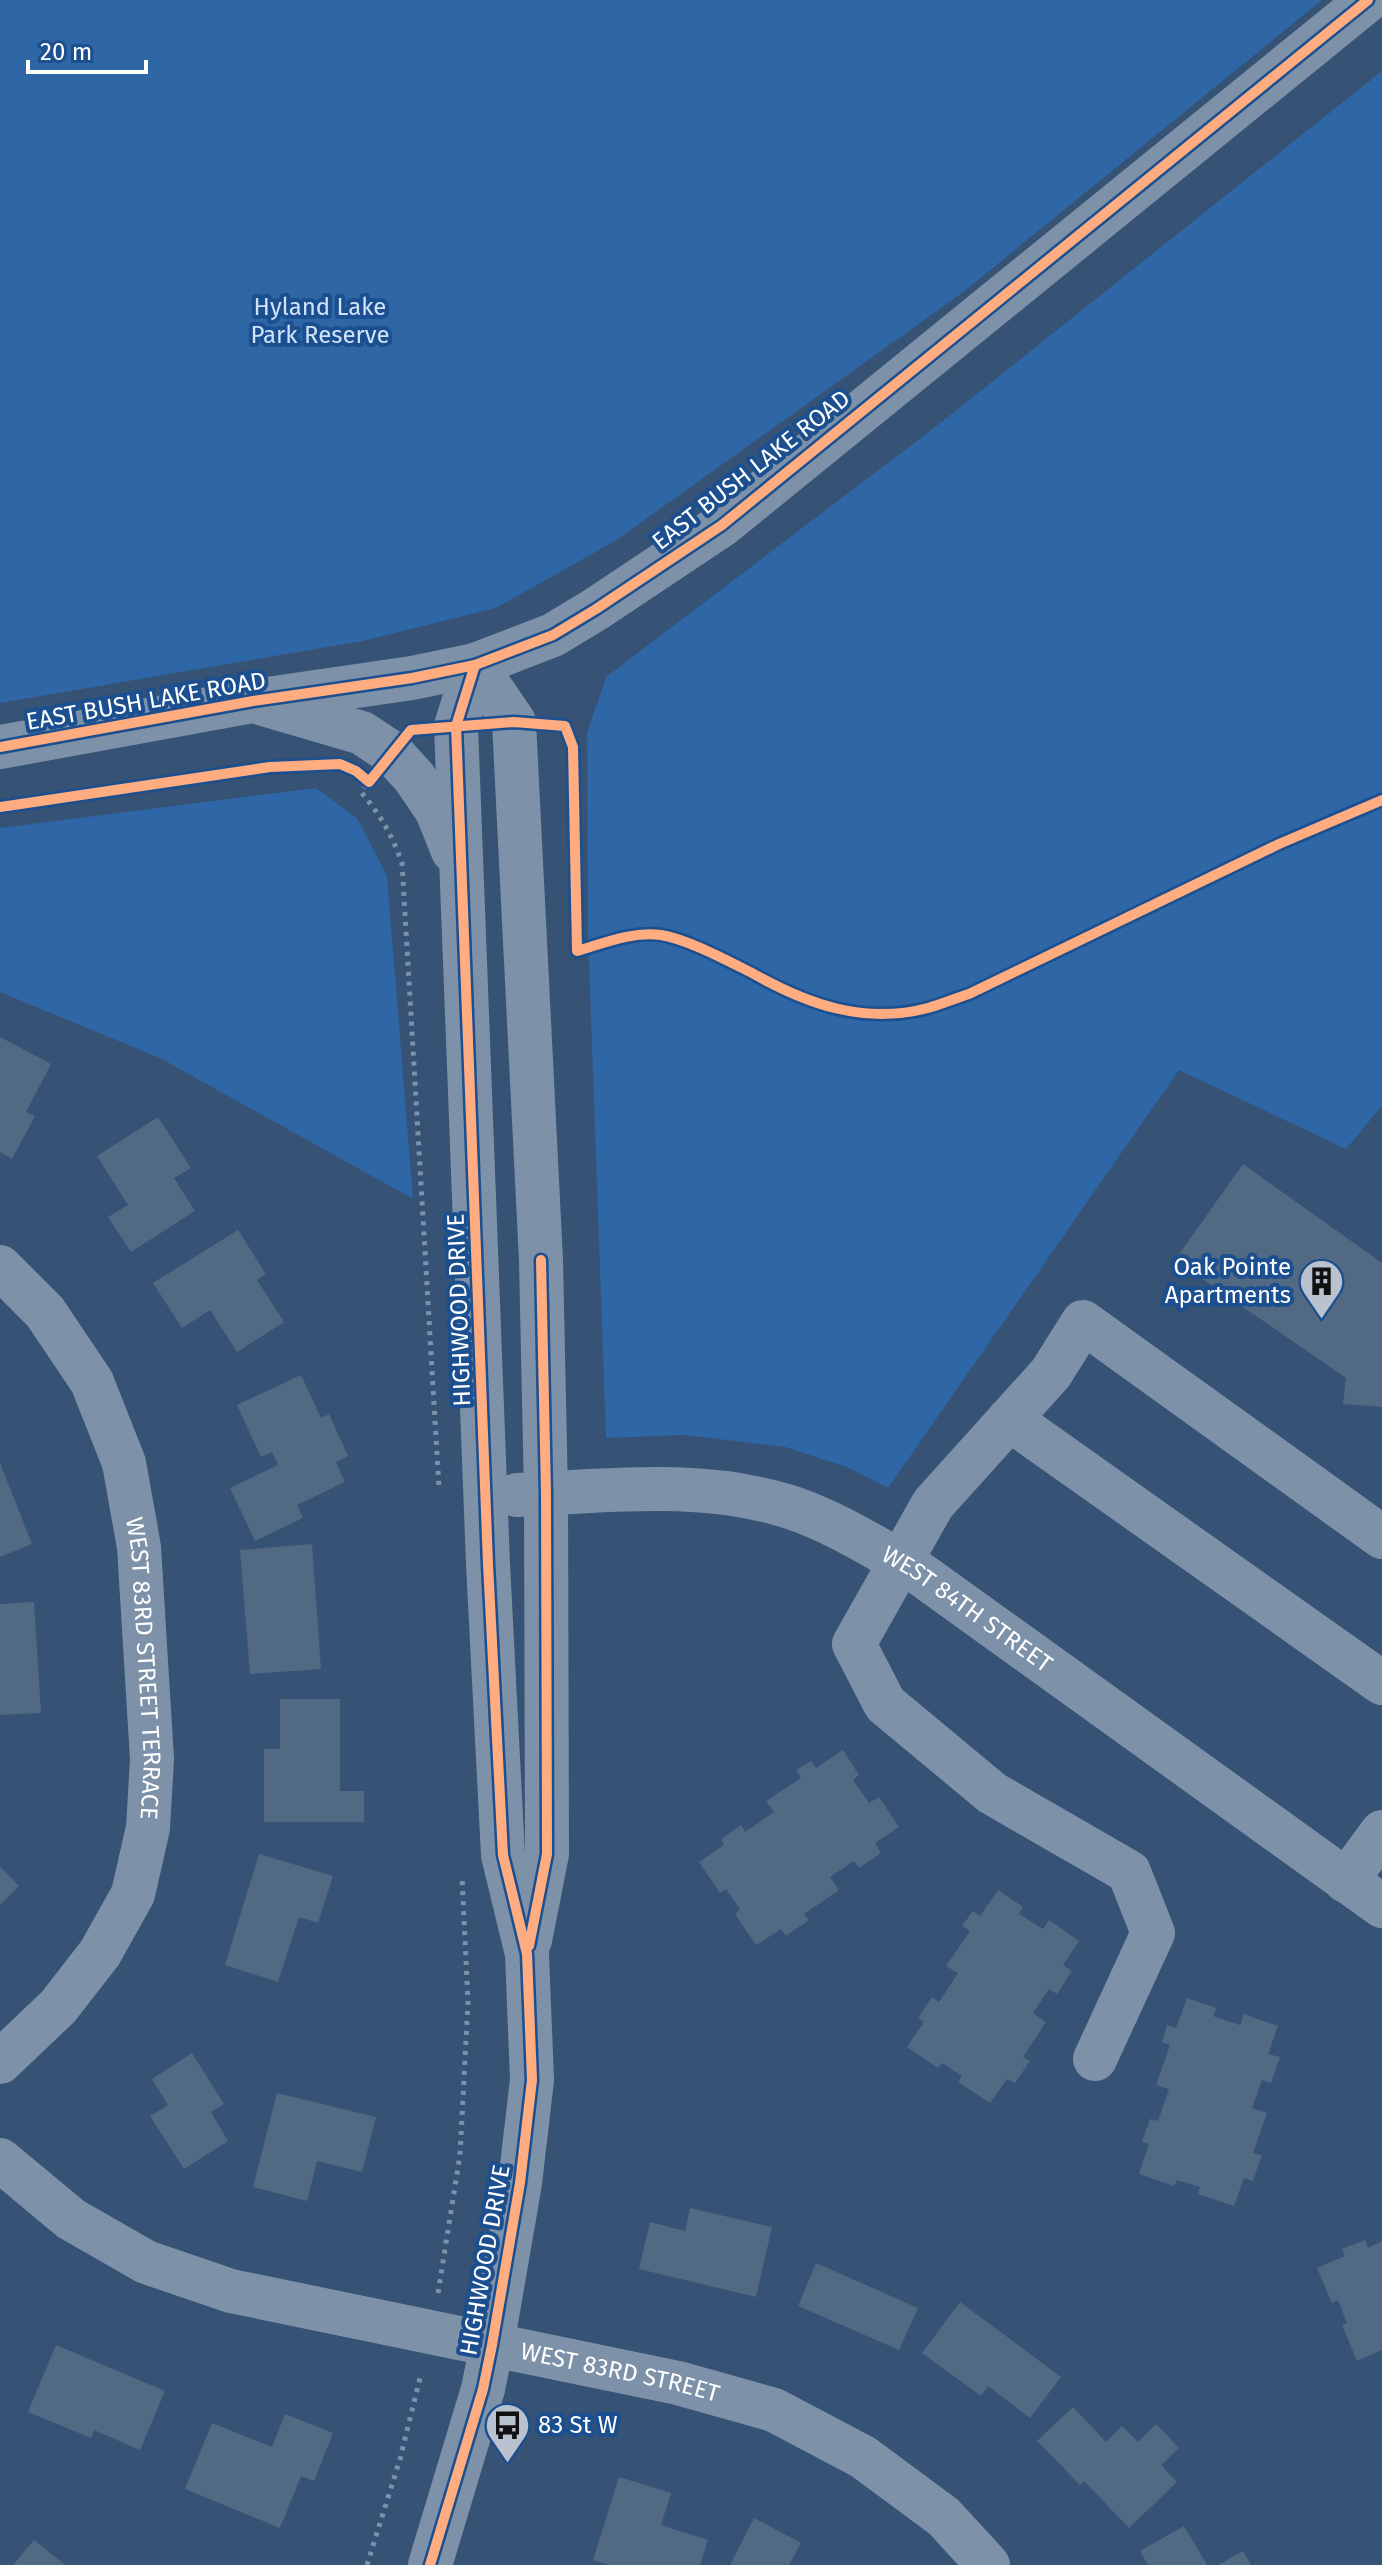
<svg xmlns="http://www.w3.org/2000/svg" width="1382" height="2565" viewBox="0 0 1382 2565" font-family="'Fira Sans',sans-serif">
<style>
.green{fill:#2f66a5}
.building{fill:#526984}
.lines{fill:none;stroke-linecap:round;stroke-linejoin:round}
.path{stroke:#7d92a8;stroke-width:5;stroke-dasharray:4 6;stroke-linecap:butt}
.minor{stroke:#7d92a8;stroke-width:44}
.cycleway-casing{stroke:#1b4f8f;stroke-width:15}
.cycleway{stroke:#ffac80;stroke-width:10}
.labels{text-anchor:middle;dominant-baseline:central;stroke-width:8;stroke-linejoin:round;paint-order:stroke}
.park-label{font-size:24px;fill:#cfe3fa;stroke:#1b4f8f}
.street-label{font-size:24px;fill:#fff;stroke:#1b4f8f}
.poi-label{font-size:24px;fill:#fff;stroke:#1b4f8f;text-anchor:end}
</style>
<rect width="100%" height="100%" fill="#365274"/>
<!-- green -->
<g class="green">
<path d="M0,0H1322L962,293L615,541L496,608L363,641L0,703Z"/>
<path d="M1382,71V1106L1346,1149L1179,1070L888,1488L847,1467L785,1447L685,1435L606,1438L588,933L587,733L606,677L935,427Z"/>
<path d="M316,788L357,818L387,876L413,1199L162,1059L0,992V828Z"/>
</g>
<!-- building -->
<g class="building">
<path d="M0,1037L51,1064L26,1112L35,1116L12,1159L0,1152Z"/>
<path d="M158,1117L191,1168L174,1178L195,1211L131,1252L108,1217L128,1205L97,1156Z"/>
<path d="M1243,1164L1382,1263V1407L1343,1404L1346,1378L1175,1260Z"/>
<path d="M238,1230L266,1274L257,1280L284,1322L237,1352L210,1310L182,1328L153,1283Z"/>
<path d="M301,1375L321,1418L329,1414L348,1456L336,1462L345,1482L297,1505L303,1518L255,1541L230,1488L278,1465L272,1452L261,1457L237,1405Z"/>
<path d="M0,1463L32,1544L0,1557Z"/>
<path d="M312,1544L321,1669L250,1674L240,1550Z"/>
<path d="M34,1602L41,1713L0,1715V1604Z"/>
<path d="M280,1699H340V1791H364V1822H264V1749H280Z"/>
<path d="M843,1750L859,1775L853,1780L869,1803L879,1797L899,1827L875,1843L881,1853L859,1868L854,1861L830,1877L839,1890L804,1914L809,1920L786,1936L781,1929L756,1945L735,1914L740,1909L726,1889L720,1893L699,1862L724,1845L721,1839L741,1825L745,1832L774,1812L766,1801L801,1778L796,1770L811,1761L816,1768Z"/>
<path d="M259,1854L333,1876L318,1923L299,1917L278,1982L225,1965Z"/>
<path d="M0,1867L19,1886L0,1905Z"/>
<path d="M998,1890L1023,1907L1019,1914L1043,1929L1049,1920L1079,1941L1063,1965L1072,1971L1057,1994L1049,1989L1033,2013L1046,2022L1023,2057L1030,2061L1015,2083L1007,2079L990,2103L958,2082L962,2076L942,2063L938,2068L907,2047L924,2022L918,2018L932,1997L939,2002L958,1973L946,1966L970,1931L962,1926L973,1911L980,1916Z"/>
<path d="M1187,1998L1216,2008L1213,2016L1240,2025L1244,2014L1278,2026L1268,2054L1280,2057L1271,2083L1262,2080L1252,2108L1267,2113L1253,2153L1262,2155L1253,2181L1244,2178L1234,2206L1198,2194L1200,2187L1177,2180L1174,2186L1139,2174L1149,2144L1142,2142L1150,2119L1158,2121L1169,2089L1156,2085L1170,2045L1162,2042L1167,2025L1176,2028Z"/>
<path d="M192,2053L224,2104L211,2112L228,2141L184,2169L150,2116L168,2105L152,2079Z"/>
<path d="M277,2093L376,2117L362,2172L317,2161L307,2201L253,2187Z"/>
<path d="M690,2208L772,2227L756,2297L639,2269L650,2222L685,2231Z"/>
<path d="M1365,2240L1368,2248L1382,2241V2350L1357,2361L1342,2325L1347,2323L1338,2300L1332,2303L1317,2268L1345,2256L1342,2249Z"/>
<path d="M816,2263L918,2308L899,2350L798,2306Z"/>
<path d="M960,2302L1061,2377L1030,2418L988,2386L981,2396L922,2353Z"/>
<path d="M56,2345L165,2391L140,2450L94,2430L91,2438L28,2412Z"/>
<path d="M1073,2407L1106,2442L1122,2426L1138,2442L1156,2424L1179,2448L1161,2465L1177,2482L1129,2528L1084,2481L1080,2485L1037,2441Z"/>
<path d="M285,2414L333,2433L314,2481L301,2476L280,2528L185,2489L212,2423L272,2447Z"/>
<path d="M619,2477L671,2493L661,2525L708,2540L700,2565H609L593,2560Z"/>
<path d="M754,2518L801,2543L789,2565H730Z"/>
<path d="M1184,2526L1207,2565H1148L1140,2551Z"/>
<path d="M34,2540L65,2565H13Z"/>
<path d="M1243,2551L1251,2565H1218Z"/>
</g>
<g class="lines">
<!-- path -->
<g class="path">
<path d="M366,785L361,792C381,816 391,833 402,863L439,1488"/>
<path d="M438,2293L460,2155L468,2002L462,1877"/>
<path d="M367,2565L400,2459L421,2374"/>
</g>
<!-- minor -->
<g class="minor">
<path d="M475,665L514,722L541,1260L546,1494L547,1854L530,1940"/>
<path d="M263,704L362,733L392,753L414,777L437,811L453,851"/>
<path d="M0,747L253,701L412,678L475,665L553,635L596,609L722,525L1368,0"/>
<path id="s1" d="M0,1267L45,1312L92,1382L124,1463L139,1547L152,1759L148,1828L133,1894L100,1953L58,2007L0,2062"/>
<path d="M1009,1419L1382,1683"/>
<path id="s2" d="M517,1495C607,1491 702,1479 790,1507C835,1522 874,1547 915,1570L1382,1906"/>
<path d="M1346,1881L1382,1832"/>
<path d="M1095,2059L1153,1933L1129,1872L992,1793L885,1704L854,1644L933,1504L1051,1373L1083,1322L1382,1537"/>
<path id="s3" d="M0,2160L71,2219L146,2262L231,2291L678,2383L774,2410L863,2457L944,2517L988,2565"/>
<path d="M430,2565L483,2389L492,2345L520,2183L532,2080L527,1954L503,1855L488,1564L456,726L475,665"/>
</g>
<defs>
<g id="cycleway">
<path d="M0,747L253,701L412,678L475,665L553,635L596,609L722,525L1368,0"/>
<path d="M0,807L270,767L340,764L356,771L369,782L411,730L514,722L565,726L573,747L577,951C604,943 633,931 661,935C687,939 728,961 752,973C807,1004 864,1025 928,1008C942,1004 956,998 969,994L1279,844L1382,800"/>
<path d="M529,1946L547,1854L546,1494L541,1260"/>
<path d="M430,2565L483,2389L492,2345L520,2183L532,2080L527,1954L503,1855L488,1564L456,726L475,665"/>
</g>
</defs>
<!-- cycleway casing -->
<use href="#cycleway" class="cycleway-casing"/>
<!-- cycleway -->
<use href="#cycleway" class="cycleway"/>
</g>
<!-- icons -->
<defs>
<symbol id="building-pin" viewBox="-11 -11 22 30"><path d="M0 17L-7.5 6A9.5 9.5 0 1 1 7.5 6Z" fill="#b9c2ce" stroke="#1b4f8f"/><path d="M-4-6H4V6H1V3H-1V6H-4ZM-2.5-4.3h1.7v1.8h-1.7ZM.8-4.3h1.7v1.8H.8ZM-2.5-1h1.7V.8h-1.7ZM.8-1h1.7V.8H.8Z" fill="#111"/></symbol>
<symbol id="bus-pin" viewBox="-11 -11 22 30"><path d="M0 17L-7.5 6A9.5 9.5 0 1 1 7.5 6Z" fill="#b9c2ce" stroke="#1b4f8f"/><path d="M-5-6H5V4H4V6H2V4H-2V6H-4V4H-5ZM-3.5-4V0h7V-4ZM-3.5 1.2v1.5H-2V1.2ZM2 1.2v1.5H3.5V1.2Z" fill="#111"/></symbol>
</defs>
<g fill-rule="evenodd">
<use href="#building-pin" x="1296" y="1256" width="51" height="69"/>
<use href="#bus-pin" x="482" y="2400" width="51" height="69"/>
</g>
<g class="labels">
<!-- park labels -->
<g class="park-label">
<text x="320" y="307">Hyland Lake<tspan x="320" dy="28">Park Reserve</tspan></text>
</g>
<!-- street labels -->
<g class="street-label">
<text transform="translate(751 470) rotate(-38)">EAST BUSH LAKE ROAD</text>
<text transform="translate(146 701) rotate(-10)">EAST BUSH LAKE ROAD</text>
<text transform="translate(459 1310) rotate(-92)">HIGHWOOD DRIVE</text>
<text stroke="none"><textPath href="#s2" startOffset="480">WEST 84TH STREET</textPath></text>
<text stroke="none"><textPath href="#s1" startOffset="442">WEST 83RD STREET TERRACE</textPath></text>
<text transform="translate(485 2260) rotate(-80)">HIGHWOOD DRIVE</text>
<text stroke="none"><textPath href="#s3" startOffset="666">WEST 83RD STREET</textPath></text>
</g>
<!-- poi labels -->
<g class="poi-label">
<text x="1291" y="1267">Oak Pointe<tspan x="1291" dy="28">Apartments</tspan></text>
<text x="538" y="2425" text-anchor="start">83 St W</text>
</g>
</g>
<!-- scale -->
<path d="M28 60v12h118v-12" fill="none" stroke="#ffffff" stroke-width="4"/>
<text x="40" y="60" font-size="24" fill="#ffffff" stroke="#1b4f8f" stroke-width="6" paint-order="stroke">20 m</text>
</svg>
